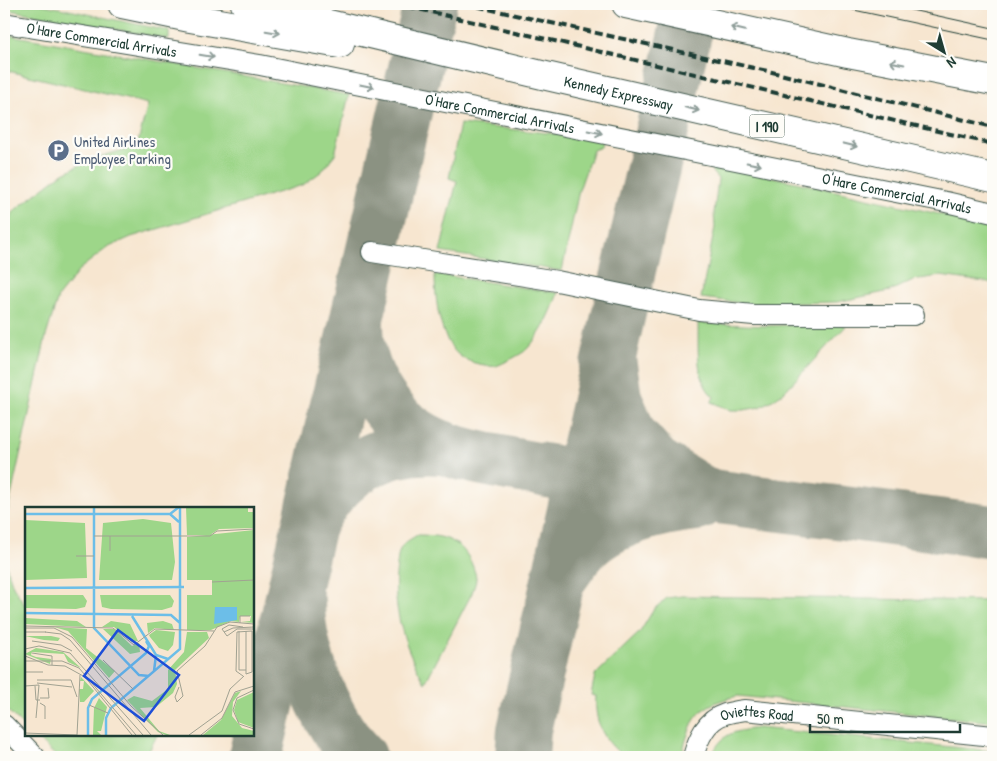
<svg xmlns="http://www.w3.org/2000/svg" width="997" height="761" font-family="'Patrick Hand',sans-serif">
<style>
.green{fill:#9dd689;stroke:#5e8a5e}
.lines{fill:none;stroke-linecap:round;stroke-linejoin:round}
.taxiway{stroke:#8b9282;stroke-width:54}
.minor-casing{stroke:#3f564b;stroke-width:22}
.highway-casing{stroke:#3f564b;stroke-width:30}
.minor{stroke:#fff;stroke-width:20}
.highway{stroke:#fff;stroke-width:28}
.tram{stroke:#1f3d34;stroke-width:1}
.rail{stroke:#1f3d34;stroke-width:4;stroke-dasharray:8 4;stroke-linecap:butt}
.oneway{stroke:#8f9e9a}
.labels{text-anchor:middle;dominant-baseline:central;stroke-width:4.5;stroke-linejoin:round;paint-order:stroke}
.shield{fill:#fdfcf7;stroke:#62766e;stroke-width:1}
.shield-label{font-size:14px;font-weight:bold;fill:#1f3d34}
.street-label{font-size:15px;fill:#1f3d34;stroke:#fdfcf7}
.service-label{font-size:15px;fill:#4e5e75;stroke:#fdfcf7;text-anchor:start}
.inset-river{fill:none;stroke:#6cbee8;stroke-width:2.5}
.inset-road{fill:none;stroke:#a1a292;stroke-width:1}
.view{fill:#1d4ed8;fill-opacity:0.15;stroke:#1d4ed8;stroke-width:2.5}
.inset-edge{fill:none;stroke:#1f3d34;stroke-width:2.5}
</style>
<rect width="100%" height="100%" fill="#fdfcf7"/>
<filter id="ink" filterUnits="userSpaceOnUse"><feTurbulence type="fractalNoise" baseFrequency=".02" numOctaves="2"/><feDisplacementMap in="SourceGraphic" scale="10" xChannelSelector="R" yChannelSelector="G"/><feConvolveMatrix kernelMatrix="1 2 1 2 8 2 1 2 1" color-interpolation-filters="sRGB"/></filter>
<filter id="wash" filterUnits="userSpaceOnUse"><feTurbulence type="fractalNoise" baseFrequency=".0096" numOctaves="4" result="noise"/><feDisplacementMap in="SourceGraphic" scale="20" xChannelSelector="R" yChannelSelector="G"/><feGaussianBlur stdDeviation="1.12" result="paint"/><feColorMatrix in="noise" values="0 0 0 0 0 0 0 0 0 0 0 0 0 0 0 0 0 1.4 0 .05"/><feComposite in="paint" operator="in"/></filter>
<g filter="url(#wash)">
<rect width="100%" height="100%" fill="#f7e6d0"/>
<!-- green -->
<g class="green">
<path d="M4 4H40L169 31V39L4 9Z"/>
<path d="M4 34 349 95 335 154 322 171 303 185 131 237 107 248 81 268 58 297 46 336 4 528V226L15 210 60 175 89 160 137 146 148 104 4 70Z"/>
<path d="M460 124 567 135 602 140 601 147 593 150 579 190 562 271 440 252 457 181 449 178Z"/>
<path d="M714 164 993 226V283L940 276 913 280 890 291 837 302 750 304 701 298 715 227 714 213 718 179 712 172Z"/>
<path d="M435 274 558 293C551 313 542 334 526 350 522 354 502 364 496 366 493 367 488 366 485 365 477 364 470 362 463 358 439 344 435 298 435 274Z"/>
<path d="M698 323 766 326 837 323 846 326 783 393 771 401 760 407 744 410H731L711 402 714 397C694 379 699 347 698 323Z"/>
<path d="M417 535C444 535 463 540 473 567 474 570 476 575 476 578 476 583 473 589 472 593L425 683C404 647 391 607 397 565 398 558 398 549 404 544 408 540 413 538 417 535Z"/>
<path d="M4 546 5 562 13 586 26 607V729L4 707Z"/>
<path d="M682 596 993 601V722L738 696C696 705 692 718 681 757H624C603 740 594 722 596 696L591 695 595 675 640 632 654 609 667 598Z"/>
<path d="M758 728 993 751V757H711C723 732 732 732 758 728Z"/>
<path d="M33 735H157L146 757H57Z"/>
</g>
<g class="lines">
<!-- taxiway -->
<g class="taxiway">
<path d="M357 324C357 371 383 416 424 439 458 458 510 463 548 471 617 484 687 493 757 502 836 512 915 522 993 532"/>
<path d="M610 365 615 398 630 435 656 464 701 492"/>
<path d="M311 521C339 469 385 443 444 448"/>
<path d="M559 579C566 570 573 559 580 551 607 520 658 508 697 504"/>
<path d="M298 602C298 644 316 695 338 730 344 740 353 749 360 757"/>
<path d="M255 757 430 4"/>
<path d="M522 757 524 730 623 295 692 4"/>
</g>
</g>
</g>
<g filter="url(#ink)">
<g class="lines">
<defs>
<g id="minor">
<path id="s1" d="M4 23 260 65 946 202 993 213"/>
<path d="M372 252 557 281 699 310 754 315H914"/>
<path d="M4 725 35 757"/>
<path id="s2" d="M693 757C698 739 706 720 725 714 731 712 738 711 745 710L993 736"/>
</g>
<g id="highway">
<path d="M122 4 190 18 340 44"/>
<path id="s3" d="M245 4 542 75 993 178"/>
<path d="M626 4 848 53 993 81"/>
</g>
</defs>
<!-- minor casing -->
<use href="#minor" class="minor-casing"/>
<!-- highway casing -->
<use href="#highway" class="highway-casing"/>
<!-- minor -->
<use href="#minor" class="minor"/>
<!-- highway -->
<use href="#highway" class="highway"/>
<!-- tram -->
<g class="tram">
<path d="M826 4 993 40"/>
<path d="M884 4 993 28"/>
</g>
<!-- rail -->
<g class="rail">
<path d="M397 4 993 144"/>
<path d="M466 4 772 72 993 127"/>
</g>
</g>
<!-- one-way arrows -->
<defs><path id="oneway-shaft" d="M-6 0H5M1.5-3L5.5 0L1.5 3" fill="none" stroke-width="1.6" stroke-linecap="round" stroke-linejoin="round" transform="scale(1.25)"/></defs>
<g class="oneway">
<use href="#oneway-shaft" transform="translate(738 29) rotate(-167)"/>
<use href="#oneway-shaft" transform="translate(273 32) rotate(10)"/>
<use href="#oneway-shaft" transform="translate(207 56) rotate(9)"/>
<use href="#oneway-shaft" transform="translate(897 63) rotate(-169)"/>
<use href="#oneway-shaft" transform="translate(367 86) rotate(11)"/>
<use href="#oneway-shaft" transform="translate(692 109) rotate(13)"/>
<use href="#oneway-shaft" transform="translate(595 132) rotate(11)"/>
<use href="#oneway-shaft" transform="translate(850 145) rotate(13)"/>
<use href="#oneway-shaft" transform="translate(754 164) rotate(11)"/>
</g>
</g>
<!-- icons -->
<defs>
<symbol id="parking-disc" viewBox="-11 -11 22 22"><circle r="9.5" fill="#5c6f8a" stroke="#fdfcf7"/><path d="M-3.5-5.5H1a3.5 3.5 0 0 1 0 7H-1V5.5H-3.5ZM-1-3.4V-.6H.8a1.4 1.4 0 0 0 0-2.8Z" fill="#fff"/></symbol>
</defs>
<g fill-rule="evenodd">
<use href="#parking-disc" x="46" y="138" width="25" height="25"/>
</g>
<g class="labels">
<!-- shield labels -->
<rect class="shield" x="749.5" y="114.5" width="35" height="23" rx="4"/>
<g class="shield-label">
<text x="767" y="126">I 190</text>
</g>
<!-- street labels -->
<g class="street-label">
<text stroke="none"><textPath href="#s1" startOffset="99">O'Hare Commercial Arrivals</textPath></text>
<text stroke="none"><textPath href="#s3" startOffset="384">Kennedy Expressway</textPath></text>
<text stroke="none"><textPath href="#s1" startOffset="504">O'Hare Commercial Arrivals</textPath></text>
<text stroke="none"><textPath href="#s1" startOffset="909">O'Hare Commercial Arrivals</textPath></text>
<text stroke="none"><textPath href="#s2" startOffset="88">Oviettes Road</textPath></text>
</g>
<!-- service labels -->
<g class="service-label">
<text x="74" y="141">United Airlines<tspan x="74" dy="17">Employee Parking</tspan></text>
</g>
</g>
<!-- overview -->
<g transform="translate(25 507)">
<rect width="229" height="229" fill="#f7e6d0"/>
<path d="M161 0H223V5H229V21L194 22 185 28H162ZM118 12 146 16 150 55 147 73H74L78 16ZM0 13 60 16 62 71 0 73ZM229 23V116L216 115 225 114 226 109H215L214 115 206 114 186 123H162V88H187V73H162V30ZM0 88H58L62 94 60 100 51 102 0 101ZM75 88H145L149 94 147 100 137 103 86 102 77 100ZM0 111 52 114 61 120 0 117ZM86 114 105 117 113 134 107 135 89 120H77ZM138 114 147 117 149 123 130 121 123 126 122 116ZM29 120 62 122 61 141 90 164 84 171 43 124ZM78 122H89L107 139 114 136 115 145 105 147ZM131 123 150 125 148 138 143 144 134 141 125 130 124 128ZM162 125H182L184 131 150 163 152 177 148 186 131 200 115 201 134 224 145 228H141L133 225 129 221 102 193 109 189 127 194 143 182V163L159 145ZM0 129H26L35 131 33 134 19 133ZM11 141 38 145 56 161 43 155 39 147 7 145 6 148 11 150 26 152 25 157 0 147ZM56 170 69 184 59 195H55L54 182H58L59 174H55ZM216 184 208 195 207 209 217 221 229 224V228H178L196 213 210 186ZM229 185V221L213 215 209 203 212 193ZM74 191 82 200 76 224H72L76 228H68L69 201Z" fill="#9dd689"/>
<path d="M190 100H212V113L189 117Z" fill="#6cbee8"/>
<path class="inset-river" d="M69 0V121L114 168 124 169M154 0 145 7 154 15M0 7H145M0 81 159 80M0 106 146 108 155 116M107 109 131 148 143 152M129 164 131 148M63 228V201L67 192 121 146 124 139 121 134M81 228V211L86 201 155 142V0"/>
<path class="inset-road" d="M69 29H185L192 24 229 22M85 44V29M51 49H69M187 75 229 73M215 116V109H225M0 119 88 121 109 138 130 122 189 124M218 120 204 118 197 122 202 129 212 122H229M0 121H29L47 130 106 199 138 228M214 124V163H221M221 124V167L227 165V124M0 125H21M20 125 36 127 45 133 126 228M199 125 208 121 229 120M7 134 36 138 47 144M0 142 14 139 45 146 118 228M7 146 27 149V158M0 149 23 158 40 159 60 170 107 228M78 153 108 182M0 154H37L54 161 111 228M0 165H18M218 169 211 164 212 125 227 124M12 173H46L52 190M12 176 47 180M0 179 14 178 11 211M10 179 11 193H15M154 180 150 190 152 195 158 189 152 164 180 139 192 120 205 115 229 117M229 183 212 191 208 203 214 217 229 222M15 191H24L23 181M15 196 20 199V212M64 198 83 206M0 226 52 228M52 228 55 168M164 228 197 204 205 182 219 169M176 228 197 211 210 185 229 179"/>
<path class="view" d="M93 123 154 168 119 214 59 169Z"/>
<rect width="229" height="229" class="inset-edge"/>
</g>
<!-- margin -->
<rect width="997" height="761" fill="none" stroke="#fdfcf7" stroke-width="20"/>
<!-- north arrow -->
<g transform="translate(944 52) rotate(143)" stroke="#fdfcf7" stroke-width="4" paint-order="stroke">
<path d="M0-4L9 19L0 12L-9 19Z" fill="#1f3d34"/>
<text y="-8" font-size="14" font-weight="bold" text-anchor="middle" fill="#1f3d34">N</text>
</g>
<!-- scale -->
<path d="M810 724v8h150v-8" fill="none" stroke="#1f3d34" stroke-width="2.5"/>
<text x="817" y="724" font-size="15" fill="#1f3d34" stroke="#fdfcf7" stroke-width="4" paint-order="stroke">50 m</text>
</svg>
